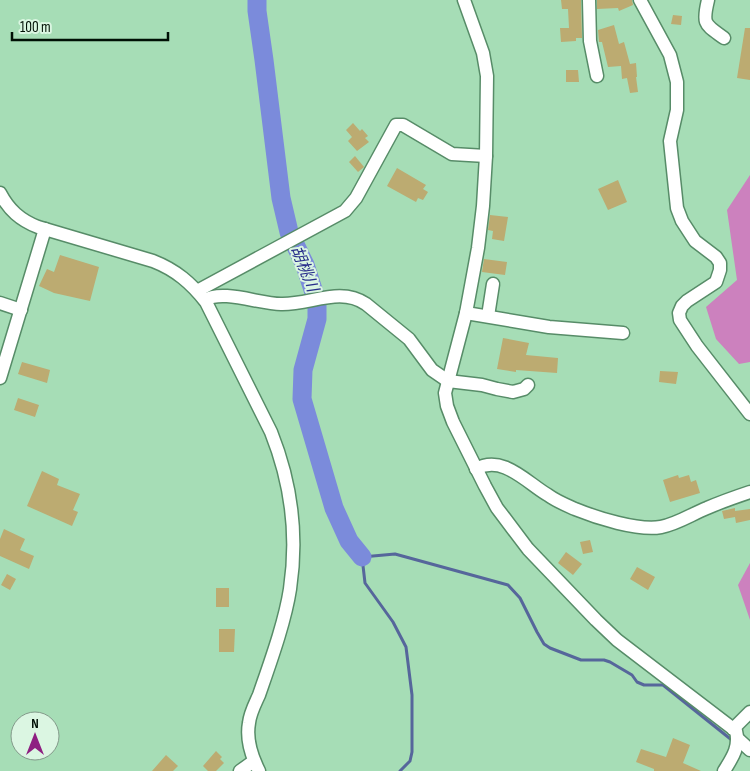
<svg xmlns="http://www.w3.org/2000/svg" width="750" height="771" font-family="'Sofia Sans Condensed','Noto Sans JP',sans-serif">
<style>
.forest{fill:#cc81be}
.lines{fill:none;stroke-linecap:round;stroke-linejoin:round}
.stream{stroke:#56669b;stroke-width:3}
.river{stroke:#7b8bdb;stroke-width:19}
.building{fill:#bcab71}
.minor-casing{stroke:#578c68;stroke-width:15}
.minor{stroke:#fff;stroke-width:12}
.labels{text-anchor:middle;dominant-baseline:central;stroke-width:4;stroke-linejoin:round;paint-order:stroke}
.water-label{font-size:16px;font-style:italic;fill:#292e8b;stroke:#dbf6e2}
</style>
<rect width="100%" height="100%" fill="#a6ddb6"/>
<!-- forest -->
<g class="forest">
<path d="M750 175V362L739 364 716 339 706 307 737 280 727 210Z"/>
<path d="M750 563V620L738 585Z"/>
</g>
<g class="lines">
<!-- stream -->
<path class="stream" d="M400 771 410 761 412 752V695L406 647 393 622 365 583 362 557 395 554 508 585 520 598 537 632 544 644 550 648 581 660H604L610 662 632 675 637 682 644 685H663L733 741"/>
<!-- river -->
<path class="river" d="M257 0V11L264 60 281 198 289 232 305 265 317 302V319L303 370 302 399 334 508 349 541 362 557"/>
</g>
<!-- building -->
<g class="building">
<path d="M561 0H581L582 38H576V41L561 42 560 28H569L568 9H562Z"/>
<path d="M597 0H632L633 5 619 11 618 8 597 9Z"/>
<path d="M673 15 682 16 681 25 671 24Z"/>
<path d="M614 25 619 44 624 42 630 64 636 63 637 77H636L638 92 630 93 627 78 622 79 621 66 608 67 602 42H599L598 30Z"/>
<path d="M745 28H750V80L737 78Z"/>
<path d="M566 70H578L579 82H566Z"/>
<path d="M353 123 360 131 362 129 368 136 365 138 369 142 357 151 348 141 352 137 346 130Z"/>
<path d="M355 156 364 167 358 172 349 162Z"/>
<path d="M397 168 426 185 423 189 428 192 423 200 418 198 416 202 387 186Z"/>
<path d="M618 180 627 202 608 210 598 189Z"/>
<path d="M490 215 508 217 504 241 492 239 493 231 488 230Z"/>
<path d="M60 255 99 267 90 301 54 293 39 286 47 269 54 272Z"/>
<path d="M484 259 507 262 505 275 482 272Z"/>
<path d="M503 338 529 343 526 355 558 358 557 373 516 370V372L497 369Z"/>
<path d="M22 362 50 370 47 383 18 374Z"/>
<path d="M660 371 678 372 676 384 659 382Z"/>
<path d="M18 398 39 405 35 417 14 410Z"/>
<path d="M42 471 59 479 57 485 80 494 73 510 78 512 72 526 27 506Z"/>
<path d="M678 475 679 478 689 475 691 482 696 480 700 493 670 502 663 480Z"/>
<path d="M735 508V511L750 509V520L736 523 735 517 724 519 722 511Z"/>
<path d="M4 529 25 539 20 550 34 556 29 569 0 556V539Z"/>
<path d="M590 540 593 552 583 554 580 542Z"/>
<path d="M566 552 582 564 573 575 558 563Z"/>
<path d="M637 567 655 577 648 590 630 579Z"/>
<path d="M7 574 16 579 10 590 1 585Z"/>
<rect x="216" y="588" width="13" height="19"/>
<path d="M219 629H235L234 652H219Z"/>
<path d="M673 738 690 745 683 763 701 771H654V769L636 762 641 749 666 757Z"/>
<path d="M216 751 222 757 220 759 224 763 216 771H208L203 766Z"/>
<path d="M166 755 178 766 173 771H152Z"/>
</g>
<g class="lines">
<defs>
<g id="minor">
<path d="M464 0 483 53 487 76 486 156 483 206 478 248 466 313 445 393 447 406 453 422 485 486 497 508 528 549 596 620 617 640 736 731C740 747 732 758 724 771"/>
<path d="M589 0 590 41 597 76"/>
<path d="M640 0 670 55 677 82V110L670 141 677 208 682 221 695 241 716 257 720 263V270L716 282 687 301 682 306 679 313 680 320 697 346 750 414"/>
<path d="M708 0C702 25 705 24 724 38"/>
<path d="M0 193C9 210 20 220 38 227L153 261C176 270 191 283 206 302L271 432C291 482 298 536 290 589 285 622 270 663 259 695 255 704 250 713 249 723 246 739 252 757 259 771"/>
<path d="M197 291 345 211 356 198 396 125H403L452 154 486 156"/>
<path d="M205 300C222 289 260 304 281 304 310 305 340 286 366 304L409 339 432 370 448 381 482 385 497 389 513 392 524 389 528 385"/>
<path d="M0 303 21 310"/>
<path d="M466 313 549 327 623 333"/>
<path d="M488 316 493 284"/>
<path d="M0 378 45 229"/>
<path d="M476 469C503 454 527 483 548 495 556 501 566 505 575 509 597 518 638 531 661 527 677 524 692 514 707 508 721 502 735 497 750 492"/>
<path d="M733 729 750 712"/>
<path d="M737 738 750 750"/>
<path d="M240 771 254 761"/>
</g>
</defs>
<!-- minor casing -->
<use href="#minor" class="minor-casing"/>
<!-- minor -->
<use href="#minor" class="minor"/>
</g>
<g class="labels">
<!-- water labels -->
<g class="water-label">
<text transform="translate(304 269) rotate(68)">胡桃川</text>
</g>
</g>
<!-- north arrow -->
<g transform="translate(35 736)"><circle r="24" fill="#dbf6e2" stroke="#839a8a"/>
<path d="M0-4L9 19L0 12L-9 19Z" fill="#8e1f81"/>
<text y="-8" font-size="14" font-weight="bold" text-anchor="middle" fill="#001005">N</text>
</g>
<!-- scale -->
<path d="M12 32v8h156v-8" fill="none" stroke="#001005" stroke-width="2.5"/>
<text x="20" y="32" font-size="15" fill="#001005" stroke="#dbf6e2" stroke-width="4" paint-order="stroke">100 m</text>
</svg>
